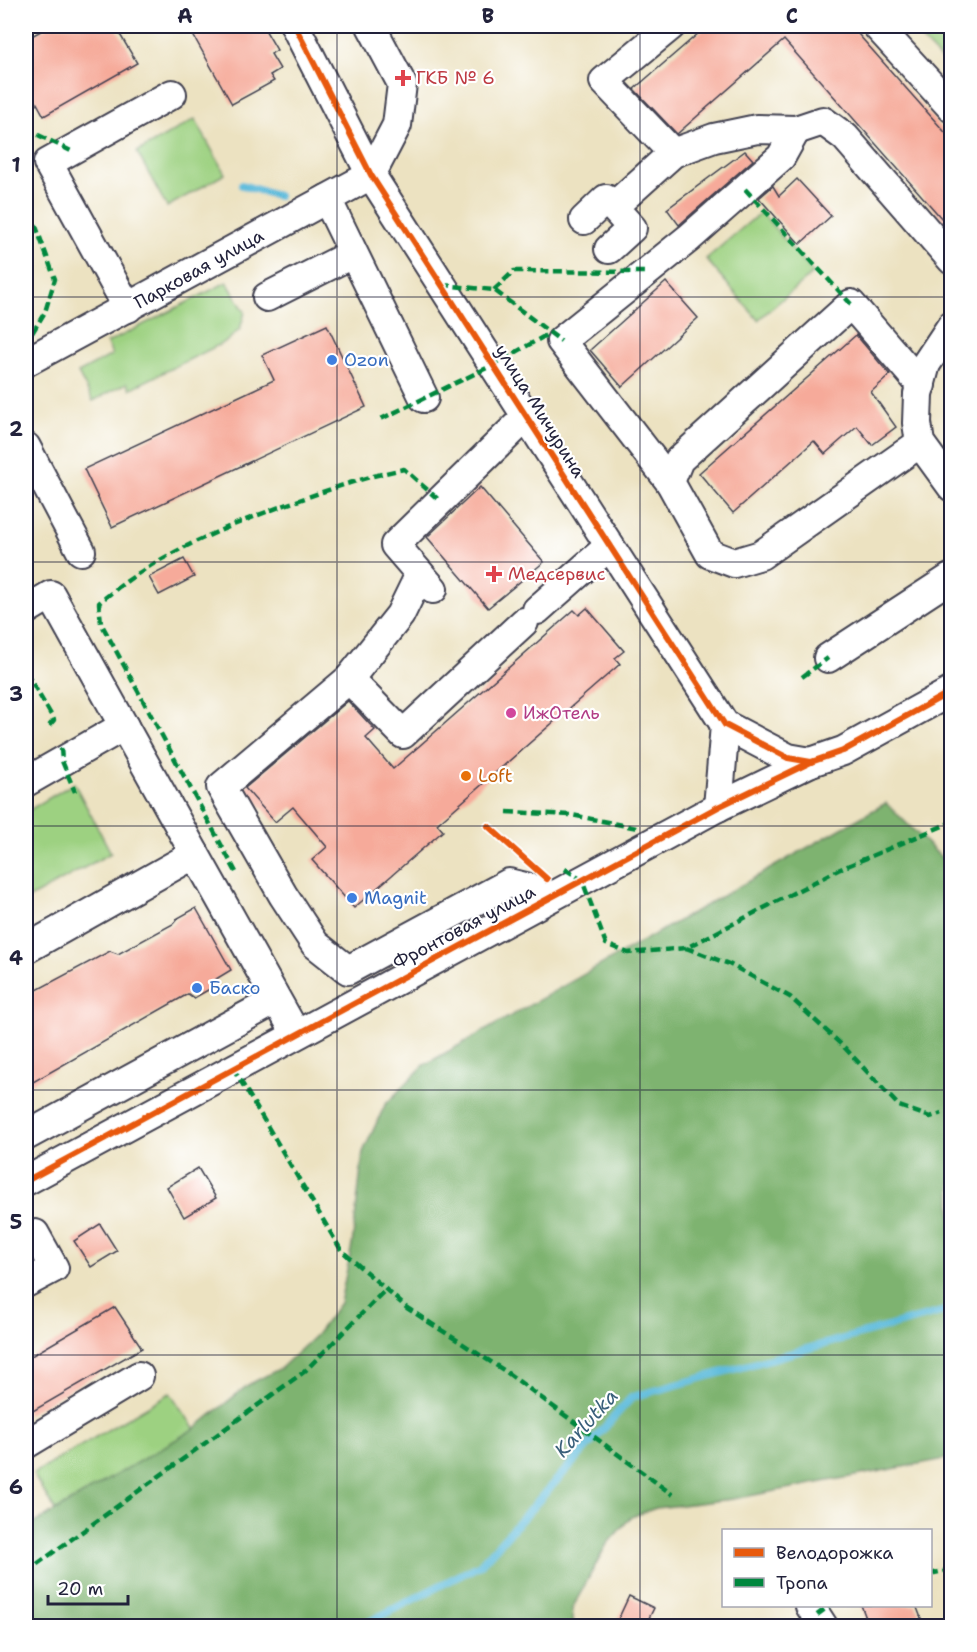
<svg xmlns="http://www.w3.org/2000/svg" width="977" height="1652" font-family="'Shantell Sans',sans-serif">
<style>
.green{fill:#9dd181;stroke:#607a5e;stroke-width:1.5}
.forest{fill:#7eb36f;stroke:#506a55;stroke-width:1.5}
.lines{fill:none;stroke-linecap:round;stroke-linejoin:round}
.stream{stroke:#5ebcdc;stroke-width:8}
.building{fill:#f6aa9a}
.minor-casing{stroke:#403f4f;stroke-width:32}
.minor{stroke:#fff;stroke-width:28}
.quiet{stroke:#00873e;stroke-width:4.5;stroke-dasharray:9 4.5;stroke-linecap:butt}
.cycleway-casing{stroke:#fff;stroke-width:10}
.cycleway{stroke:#e8590c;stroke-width:6}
.grid{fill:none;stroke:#22223b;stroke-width:1.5;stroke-opacity:0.55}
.health-dot{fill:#e0444e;stroke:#fff;stroke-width:2}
.shop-dot{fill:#3f7fe0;stroke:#fff;stroke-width:2}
.hotel-dot{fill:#d1479c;stroke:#fff;stroke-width:2}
.food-dot{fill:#e8710a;stroke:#fff;stroke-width:2}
.labels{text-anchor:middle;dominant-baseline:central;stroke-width:4.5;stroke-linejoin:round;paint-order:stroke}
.health-label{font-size:18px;fill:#be3a42;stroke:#fff;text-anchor:start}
.street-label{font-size:18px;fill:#22223b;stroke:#fff}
.shop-label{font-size:18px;fill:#366cbe;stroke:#fff;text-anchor:start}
.hotel-label{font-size:18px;fill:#b23c85;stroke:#fff;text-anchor:start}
.food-label{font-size:18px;fill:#c56008;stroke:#fff;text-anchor:start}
.water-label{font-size:20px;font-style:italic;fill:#3a607b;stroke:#fff}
.neatline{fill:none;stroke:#22223b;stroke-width:2}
.grid-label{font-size:20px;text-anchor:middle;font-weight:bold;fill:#22223b}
</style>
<rect width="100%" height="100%" fill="#fff"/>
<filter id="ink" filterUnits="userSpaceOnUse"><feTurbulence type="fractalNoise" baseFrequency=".0167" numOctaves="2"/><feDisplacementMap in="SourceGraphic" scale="12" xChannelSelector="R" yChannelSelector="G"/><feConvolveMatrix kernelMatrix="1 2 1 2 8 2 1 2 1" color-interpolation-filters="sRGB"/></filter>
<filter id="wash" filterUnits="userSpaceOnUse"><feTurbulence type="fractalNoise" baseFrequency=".008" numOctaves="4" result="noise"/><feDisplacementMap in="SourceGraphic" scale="24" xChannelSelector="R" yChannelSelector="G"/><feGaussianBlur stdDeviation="1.35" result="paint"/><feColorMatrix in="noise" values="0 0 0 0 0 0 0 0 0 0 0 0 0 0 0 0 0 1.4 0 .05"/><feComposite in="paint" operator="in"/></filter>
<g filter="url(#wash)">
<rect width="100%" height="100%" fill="#ece2c1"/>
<!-- green -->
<g class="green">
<path d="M909 26H951V60L946 65Z"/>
<path d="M195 119 225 174 167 207 137 152Z"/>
<path d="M761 212 813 273 758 320 706 259Z"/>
<path d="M227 282 245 312 240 329 227 341 130 389 127 383 93 401 78 373 112 355 107 343Z"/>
<path d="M74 783 111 853 26 900V812Z"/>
<path d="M170 1393 195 1429 56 1512 33 1474Z"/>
</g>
<!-- forest -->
<path class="forest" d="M886 803 946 862 951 858V1458L733 1499 656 1508 631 1517 607 1544 572 1609 574 1626H26V1528L194 1429 248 1385 281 1368 316 1335 340 1303 352 1245 363 1152 385 1105 424 1065Z"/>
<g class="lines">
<!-- stream -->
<g class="stream">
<path d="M242 185 278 196"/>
<path d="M361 1626 480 1565 632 1397 952 1309"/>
</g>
</g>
<g id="blocks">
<!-- building -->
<g class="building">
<path d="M50 26H115L137 63 44 116 26 83V39Z"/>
<path d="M188 26H263L277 50 271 54 280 69 270 75 274 81 232 104Z"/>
<path d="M707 26H851L951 139V229L784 40 677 134 634 89Z"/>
<path d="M745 151 753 160 679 225 667 209Z"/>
<path d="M797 179 831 216 800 244 759 198 773 186 779 196Z"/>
<path d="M666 282 698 318 622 387 590 350Z"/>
<path d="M327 325 366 407 112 527 84 469 274 380 262 355Z"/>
<path d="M856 335 890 375 871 392 896 427 872 445 857 426 825 454 814 441 733 513 699 473Z"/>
<path d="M480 487 544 562 488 608 427 537Z"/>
<path d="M184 559 194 577 159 595 149 577Z"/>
<path d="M587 608 624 651 615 658 620 664 437 824 443 831 354 908 312 860 327 847 293 807 275 822 245 788 348 701 375 730 366 738 393 769 574 610 579 615Z"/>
<path d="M196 908 231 970 216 979 215 986 194 998 188 994 26 1086V1002L33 992 110 951 118 954 173 924 178 918Z"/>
<path d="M198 1168 216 1198 184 1217 167 1187Z"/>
<path d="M100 1224 117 1251 91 1267 74 1241Z"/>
<path d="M115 1307 142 1348 26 1415V1359Z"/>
<path d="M629 1596 654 1608 645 1626H615Z"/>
<path d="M861 1605H916L924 1626H869Z"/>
</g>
</g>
</g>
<g filter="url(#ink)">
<use href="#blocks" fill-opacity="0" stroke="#403f4f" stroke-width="1.5"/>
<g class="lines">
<defs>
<g id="minor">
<path d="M295 26 371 175 725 725 788 758 811 762"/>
<path d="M371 26 402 84 397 125 371 175"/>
<path d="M671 26 604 81 673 153"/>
<path d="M877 26 952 108"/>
<path d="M327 199 424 398"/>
<path d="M584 220 606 199 613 207"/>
<path d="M609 249 632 228 613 207 673 153 714 138 757 129 796 130 823 121 845 137 952 260"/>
<path d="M267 297 352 254"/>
<path d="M128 308 48 163 172 94"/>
<path d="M952 325 926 364 918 394 917 423 920 443 952 487"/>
<path d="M26 362 371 175"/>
<path d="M920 443 761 555 734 563 710 554 670 482 679 460 851 304 921 385"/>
<path d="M26 447 81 551"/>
<path d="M670 482 561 341 689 238 781 157 796 130"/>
<path d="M433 589 395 545 527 416"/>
<path d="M26 610 51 595 195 854"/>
<path d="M537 610 608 547"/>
<path d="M524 622 403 734 349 679 221 787 283 895 315 944 348 970 509 883 530 888 543 901"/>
<path d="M828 658 952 577"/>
<path d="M349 679 400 615 420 574"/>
<path d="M26 782 124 726"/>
<path d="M718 807 725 725"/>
<path d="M26 949 195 854 296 1034"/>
<path d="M26 1136 276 1000"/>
<path d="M26 1181 718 807 811 762 843 751 952 691"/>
<path d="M26 1240 35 1234 54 1268 26 1283"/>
<path d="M26 1444 139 1376"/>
<path d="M810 1606 823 1626"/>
</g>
</defs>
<!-- minor casing -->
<use href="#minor" class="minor-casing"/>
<!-- minor -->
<use href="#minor" class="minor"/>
<!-- quiet -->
<g class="quiet">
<path d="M26 129 71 151"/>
<path d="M745 189 851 304"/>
<path d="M26 199 55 279 45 312 26 343"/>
<path d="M442 285 494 290 561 341"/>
<path d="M494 290 514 271 646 272"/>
<path d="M381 419 493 365 550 333"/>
<path d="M26 672 54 720 48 727"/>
<path d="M802 677 828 658"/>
<path d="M61 748 62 761 75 792"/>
<path d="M507 812 572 815 637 828"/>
<path d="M565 869 582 880 606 944 628 953 686 948 838 870 952 822"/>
<path d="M236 872 101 623 99 603C153 556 218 530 285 505 325 491 363 477 404 469L440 501"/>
<path d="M686 948 729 964 790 997 845 1048 899 1106 930 1117 942 1113"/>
<path d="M233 1068 341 1250 407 1308 505 1371 673 1495"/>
<path d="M26 1572 304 1372 386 1289"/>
<path d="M930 1574 952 1569"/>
<path d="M817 1615 829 1606"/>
</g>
<defs>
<g id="cycleway">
<path d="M295 26 371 175 725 725 788 758 811 762"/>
<path d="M488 826 547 879"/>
<path d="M26 1181 718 807 811 762 843 751 952 691"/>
</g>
</defs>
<!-- cycleway casing -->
<use href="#cycleway" class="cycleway-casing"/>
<!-- cycleway -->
<use href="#cycleway" class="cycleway"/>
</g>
</g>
<!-- grid -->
<path class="grid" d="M337 26V1626M640 26V1626M26 297H952M26 562H952M26 826H952M26 1090H952M26 1355H952"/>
<!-- markers -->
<g class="health-dot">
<path d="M400 69h6v6h6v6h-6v6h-6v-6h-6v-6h6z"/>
<path d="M491 565h6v6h6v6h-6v6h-6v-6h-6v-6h6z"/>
</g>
<g class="shop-dot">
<circle cx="332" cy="360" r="6"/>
<circle cx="352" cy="898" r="6"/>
<circle cx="197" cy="988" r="6"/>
</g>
<circle class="hotel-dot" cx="511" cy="713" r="6"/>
<circle class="food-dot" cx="466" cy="776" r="6"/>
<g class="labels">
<!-- health labels -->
<g class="health-label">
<text x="416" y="78">ГКБ № 6</text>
<text x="508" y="574">Медсервис</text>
</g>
<!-- street labels -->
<g class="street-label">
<text transform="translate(199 269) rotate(-29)">Парковая улица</text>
<text transform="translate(540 411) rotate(58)">улица Мичурина</text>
<text transform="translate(464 927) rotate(-28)">Фронтовая улица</text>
</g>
<!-- shop labels -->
<g class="shop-label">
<text x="344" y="360">Ozon</text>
<text x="364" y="898">Magnit</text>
<text x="209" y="988">Баско</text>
</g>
<!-- hotel labels -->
<g class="hotel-label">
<text x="523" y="713">ИжОтель</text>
</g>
<!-- food labels -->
<g class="food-label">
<text x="478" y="776">Loft</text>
</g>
<!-- water labels -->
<g class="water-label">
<text transform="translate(586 1423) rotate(-48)">Karlutka</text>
</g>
</g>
<!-- margin -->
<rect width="977" height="1652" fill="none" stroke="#fff" stroke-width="66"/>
<!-- legend -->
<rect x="722" y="1529" width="210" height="78" fill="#ffffff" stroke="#a7a7b1" stroke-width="1.5"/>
<rect x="734" y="1548" width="30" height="9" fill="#e8590c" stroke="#a7a7b1" stroke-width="1.5"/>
<text x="776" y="1559" font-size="18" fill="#22223b">Велодорожка</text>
<rect x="734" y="1578" width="30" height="9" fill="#00873e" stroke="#a7a7b1" stroke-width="1.5"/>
<text x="776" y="1589" font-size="18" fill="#22223b">Тропа</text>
<!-- scale -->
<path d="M48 1595v9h80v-9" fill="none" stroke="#22223b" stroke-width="3"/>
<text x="57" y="1595" font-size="18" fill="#22223b" stroke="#ffffff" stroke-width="4.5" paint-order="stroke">20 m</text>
<rect x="33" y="33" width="911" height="1586" class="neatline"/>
<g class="grid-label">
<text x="185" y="23">A</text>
<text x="488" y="23">B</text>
<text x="792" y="23">C</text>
<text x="16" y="172">1</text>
<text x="16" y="436">2</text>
<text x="16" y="701">3</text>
<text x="16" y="965">4</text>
<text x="16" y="1229">5</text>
<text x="16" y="1494">6</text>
</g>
</svg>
